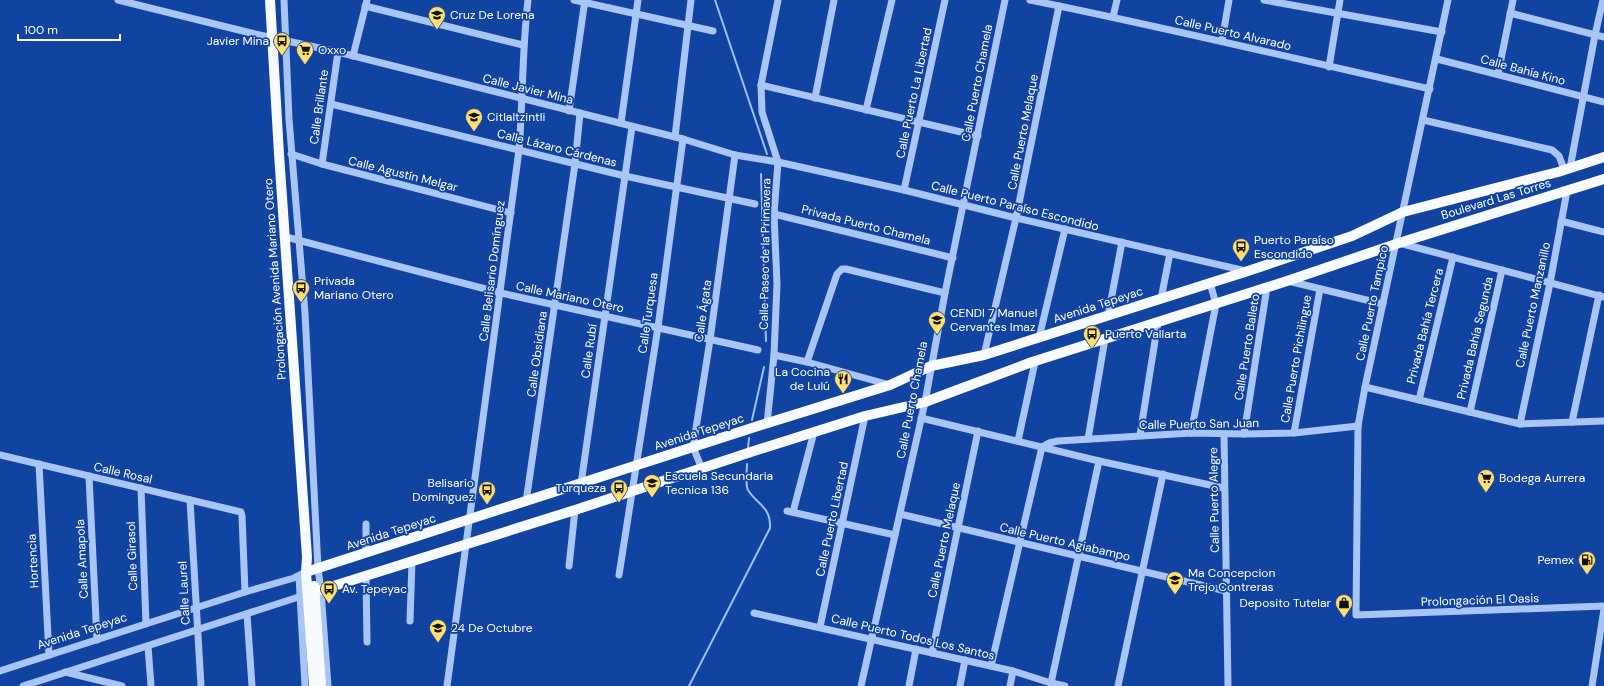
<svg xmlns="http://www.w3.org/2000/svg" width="1604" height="686" font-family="'DM Sans',sans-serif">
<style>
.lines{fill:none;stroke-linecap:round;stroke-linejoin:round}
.stream{stroke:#9bbff8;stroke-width:2}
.minor{stroke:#a9c5f5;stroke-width:7}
.major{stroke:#f7faff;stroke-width:10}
.labels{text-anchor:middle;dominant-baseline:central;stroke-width:3.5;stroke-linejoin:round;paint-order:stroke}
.poi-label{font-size:12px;fill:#fff;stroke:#1144a0;text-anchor:start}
.street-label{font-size:12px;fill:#fff;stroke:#1144a0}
</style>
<rect width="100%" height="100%" fill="#1144a0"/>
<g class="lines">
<!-- stream -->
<g class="stream">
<path d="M715 0 767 154"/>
<path d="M761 174 766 341"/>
<path d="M752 420 764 367"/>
<path d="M748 448 749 438"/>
<path d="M689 686 770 528C771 506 757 505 748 490 745 484 747 471 747 464"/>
</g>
<!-- minor -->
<g class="minor">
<path d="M118 0 255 34 338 52 683 139 735 155 778 162 904 190 1016 218 1246 271"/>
<path d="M284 0 289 119 305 313 318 568 321 591 328 686"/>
<path d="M574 0 713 31"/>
<path d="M1030 0C1164 27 1296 59 1430 89"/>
<path d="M1264 0 1442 32"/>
<path d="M1448 0 1365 387 1358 426 1356 615 1604 606"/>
<path d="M365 6 523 45"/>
<path d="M1510 13 1604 37"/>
<path d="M1113 17 1117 0"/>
<path d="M1222 41 1229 0"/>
<path d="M353 56 367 0"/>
<path d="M1437 59 1604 102"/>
<path d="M1329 67 1340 0"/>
<path d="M1498 74 1513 0"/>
<path d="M761 85 978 136"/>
<path d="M815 98 834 0"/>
<path d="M331 104 625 176 755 204"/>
<path d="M866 110 892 0"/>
<path d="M569 111 585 0"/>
<path d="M1423 120 1552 150 1559 156 1564 169"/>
<path d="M621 123 638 0"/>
<path d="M675 137 691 0"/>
<path d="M291 154 322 164 511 213"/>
<path d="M322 164 338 52"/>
<path d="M1570 168 1595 35 1603 0"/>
<path d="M904 190 945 0"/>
<path d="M774 214 953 258"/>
<path d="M1561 221 1604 232"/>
<path d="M286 237 501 293 758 350"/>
<path d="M1399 243 1604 297"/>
<path d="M1288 281 1383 304"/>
<path d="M1161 299 1170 253"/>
<path d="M1108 316 1122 242"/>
<path d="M1039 338 1065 229"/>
<path d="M774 355 807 362 890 385"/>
<path d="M984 355 1016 218 1059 6"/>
<path d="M807 362 837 274 842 269H846L945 293"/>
<path d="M1365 387 1520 424 1604 421"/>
<path d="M1419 400 1453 257"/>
<path d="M1470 412 1502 270"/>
<path d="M921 418 1099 461 1224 488"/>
<path d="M1572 422 1599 295"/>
<path d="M767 424 774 355 777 284 774 214 778 162 762 112 761 85 778 0"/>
<path d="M1520 424 1550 283 1567 191"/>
<path d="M1191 433 1216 304 1210 283"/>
<path d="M1294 433 1320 289"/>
<path d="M1224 434 1228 686"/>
<path d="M1244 434 1267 287"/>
<path d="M1140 435 1158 322"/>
<path d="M1088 439 1105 339"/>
<path d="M1018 441 1035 362"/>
<path d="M0 455 241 512 242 516 245 592"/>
<path d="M39 464 49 655"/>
<path d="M702 469 693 447 710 340 735 155"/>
<path d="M89 476 97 640"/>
<path d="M581 484 632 127"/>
<path d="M141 488 146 624"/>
<path d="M190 500 201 686"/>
<path d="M526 502 575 164 580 113"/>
<path d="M787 511 895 535"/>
<path d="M793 512 814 432"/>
<path d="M900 514 1226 591"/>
<path d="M366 524V553"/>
<path d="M569 566 575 510"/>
<path d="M619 575 658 327 683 139"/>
<path d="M299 576 305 686"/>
<path d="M366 576 367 642"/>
<path d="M754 613 1013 671 1051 683 1065 686"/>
<path d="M247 614 252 686"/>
<path d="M410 621 412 561"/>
<path d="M820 627 865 416"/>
<path d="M148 646 151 686"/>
<path d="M932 653 978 431"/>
<path d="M991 666 1042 447 1049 443 1058 441 1191 433 1244 434 1294 433 1358 426"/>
<path d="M0 671 245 592 294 578 306 572"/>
<path d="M65 672 122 686"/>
<path d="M1051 683 1099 461"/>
<path d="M23 686 308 594"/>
<path d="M447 686 519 150C523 100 522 50 528 0"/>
<path d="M861 686 925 402 945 293 1005 0"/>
<path d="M909 686 916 649"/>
<path d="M960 686 965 660"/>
<path d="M1010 686 1013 671"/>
<path d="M1118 686 1163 474"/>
<path d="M1592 686 1604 609"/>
</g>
<!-- major -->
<g class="major">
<path d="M270 0 279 154 307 557 306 572 314 686"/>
<path d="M306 572 758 426 890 385 931 366 984 355 1248 271 1352 236 1403 212 1558 172 1604 157"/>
<path d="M314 586 321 686"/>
<path d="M308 594 575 510 754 451 865 416 925 402 1032 362 1287 281 1399 243 1604 179"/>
</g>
</g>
<!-- icons -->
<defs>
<symbol id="school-pin" viewBox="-11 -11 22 30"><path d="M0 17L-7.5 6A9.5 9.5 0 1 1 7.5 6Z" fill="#ffe06d" stroke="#1144a0"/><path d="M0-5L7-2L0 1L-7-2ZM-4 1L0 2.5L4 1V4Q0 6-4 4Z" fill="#111"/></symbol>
<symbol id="bus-pin" viewBox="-11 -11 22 30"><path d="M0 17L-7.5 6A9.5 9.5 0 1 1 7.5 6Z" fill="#ffe06d" stroke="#1144a0"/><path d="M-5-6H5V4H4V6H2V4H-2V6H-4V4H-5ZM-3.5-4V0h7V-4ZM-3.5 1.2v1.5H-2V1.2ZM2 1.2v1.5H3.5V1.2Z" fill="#111"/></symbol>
<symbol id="supermarket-pin" viewBox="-11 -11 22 30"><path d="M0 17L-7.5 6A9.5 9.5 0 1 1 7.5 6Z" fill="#ffe06d" stroke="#1144a0"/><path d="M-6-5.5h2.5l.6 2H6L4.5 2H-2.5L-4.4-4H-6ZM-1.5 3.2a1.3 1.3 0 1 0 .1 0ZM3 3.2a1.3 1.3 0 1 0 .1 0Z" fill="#111"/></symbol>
<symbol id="restaurant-pin" viewBox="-11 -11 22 30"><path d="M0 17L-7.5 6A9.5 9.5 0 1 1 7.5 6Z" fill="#ffe06d" stroke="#1144a0"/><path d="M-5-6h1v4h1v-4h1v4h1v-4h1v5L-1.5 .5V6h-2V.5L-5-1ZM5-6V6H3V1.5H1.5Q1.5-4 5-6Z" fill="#111"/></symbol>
<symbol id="fuel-pin" viewBox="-11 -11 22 30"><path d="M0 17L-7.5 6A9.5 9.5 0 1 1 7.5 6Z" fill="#ffe06d" stroke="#1144a0"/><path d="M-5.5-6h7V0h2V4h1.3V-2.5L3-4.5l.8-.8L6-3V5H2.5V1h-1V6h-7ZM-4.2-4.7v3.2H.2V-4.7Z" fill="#111"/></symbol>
<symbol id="shop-pin" viewBox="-11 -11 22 30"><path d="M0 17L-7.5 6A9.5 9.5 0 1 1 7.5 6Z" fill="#ffe06d" stroke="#1144a0"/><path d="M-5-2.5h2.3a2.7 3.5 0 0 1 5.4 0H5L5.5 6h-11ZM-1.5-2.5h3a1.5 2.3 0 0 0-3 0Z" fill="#111"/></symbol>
</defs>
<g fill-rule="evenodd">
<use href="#school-pin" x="427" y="5" width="20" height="27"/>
<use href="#bus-pin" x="272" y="31" width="20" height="27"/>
<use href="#supermarket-pin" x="295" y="40" width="20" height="27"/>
<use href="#school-pin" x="464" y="107" width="20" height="27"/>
<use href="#bus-pin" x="1231" y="237" width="20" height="27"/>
<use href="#bus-pin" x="291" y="278" width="20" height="27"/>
<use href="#school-pin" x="927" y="310" width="20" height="27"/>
<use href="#bus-pin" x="1082" y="324" width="20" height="27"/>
<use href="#restaurant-pin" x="833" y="369" width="20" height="27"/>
<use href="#supermarket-pin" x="1476" y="468" width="20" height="27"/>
<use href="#school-pin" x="642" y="473" width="20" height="27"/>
<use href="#bus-pin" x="609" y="478" width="20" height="27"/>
<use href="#bus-pin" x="477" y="480" width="20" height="27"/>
<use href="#fuel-pin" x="1577" y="550" width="20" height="27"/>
<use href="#school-pin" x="1165" y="570" width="20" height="27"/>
<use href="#bus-pin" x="319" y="579" width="20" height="27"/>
<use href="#shop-pin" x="1334" y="593" width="20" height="27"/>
<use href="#school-pin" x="428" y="618" width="20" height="27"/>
</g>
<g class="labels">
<!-- poi labels -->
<g class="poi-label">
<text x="450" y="15">Cruz De Lorena</text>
<text x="269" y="41" text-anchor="end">Javier Mina</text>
<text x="318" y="50">Oxxo</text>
<text x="487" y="117">Citlaltzintli</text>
<text x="1254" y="240">Puerto Paraíso<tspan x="1254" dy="14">Escondido</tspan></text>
<text x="314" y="281">Privada<tspan x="314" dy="14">Mariano Otero</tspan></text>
<text x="950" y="313">CENDI 7 Manuel<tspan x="950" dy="14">Cervantes Imaz</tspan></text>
<text x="1105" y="334">Puerto Vallarta</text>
<text x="830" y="372" text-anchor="end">La Cocina<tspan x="830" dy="14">de Lulú</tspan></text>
<text x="665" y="476">Escuela Secundaria<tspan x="665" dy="14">Tecnica 136</tspan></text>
<text x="1499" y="478">Bodega Aurrera</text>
<text x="474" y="483" text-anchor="end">Belisario<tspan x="474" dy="14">Dominguez</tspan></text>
<text x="606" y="488" text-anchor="end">Turqueza</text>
<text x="1574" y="560" text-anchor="end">Pemex</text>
<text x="1188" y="573">Ma Concepcion<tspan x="1188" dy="14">Trejo Contreras</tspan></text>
<text x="342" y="589">Av. Tepeyac</text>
<text x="1331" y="603" text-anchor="end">Deposito Tutelar</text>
<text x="451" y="628">24 De Octubre</text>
</g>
<!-- street labels -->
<g class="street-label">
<text transform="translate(1233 33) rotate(13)">Calle Puerto Alvarado</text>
<text transform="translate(1523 70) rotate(15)">Calle Bahía Kino</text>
<text transform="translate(977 83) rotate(-79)">Calle Puerto Chamela</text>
<text transform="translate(528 89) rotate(14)">Calle Javier Mina</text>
<text transform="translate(914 93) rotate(-78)">Calle Puerto La Libertad</text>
<text transform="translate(319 107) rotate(-82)">Calle Brillante</text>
<text transform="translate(1023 132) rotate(-79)">Calle Puerto Melaque</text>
<text transform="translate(557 148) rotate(14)">Calle Lázaro Cárdenas</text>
<text transform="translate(403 174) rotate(14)">Calle Agustín Melgar</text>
<text transform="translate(1496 199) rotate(-17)">Boulevard Las Torres</text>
<text transform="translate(1015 206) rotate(14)">Calle Puerto Paraíso Escondido</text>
<text transform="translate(866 225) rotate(14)">Privada Puerto Chamela</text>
<text transform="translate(765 254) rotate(-89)">Calle Paseo de la Primavera</text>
<text transform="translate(492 271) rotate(-83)">Calle Belisario Domínguez</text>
<text transform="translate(275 279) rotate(-94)">Prolongación Avenida Mariano Otero</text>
<text transform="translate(570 297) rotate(12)">Calle Mariano Otero</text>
<text transform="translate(1372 303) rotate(-78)">Calle Puerto Tampico</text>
<text transform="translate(1098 305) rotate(-18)">Avenida Tepeyac</text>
<text transform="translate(1533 305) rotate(-78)">Calle Puerto Manzanillo</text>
<text transform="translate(703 311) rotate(-82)">Calle Ágata</text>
<text transform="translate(648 313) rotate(-82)">Calle Turquesa</text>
<text transform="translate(1425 326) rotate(-76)">Privada Bahía Tercera</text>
<text transform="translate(1475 338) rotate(-77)">Privada Bahía Segunda</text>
<text transform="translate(1247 347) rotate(-81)">Calle Puerto Balleto</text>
<text transform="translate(589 351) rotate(-82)">Calle Rubí</text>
<text transform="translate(537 354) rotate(-82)">Calle Obsidiana</text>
<text transform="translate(1296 359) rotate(-80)">Calle Puerto Pichilingue</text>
<text transform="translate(912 400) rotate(-79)">Calle Puerto Chamela</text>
<text transform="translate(1199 424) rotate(-1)">Calle Puerto San Juan</text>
<text transform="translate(699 432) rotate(-18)">Avenida Tepeyac</text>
<text transform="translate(123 473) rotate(13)">Calle Rosal</text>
<text transform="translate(1214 500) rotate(-91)">Calle Puerto Alegre</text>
<text transform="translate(832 519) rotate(-78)">Calle Puerto Libertad</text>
<text transform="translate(391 532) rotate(-18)">Avenida Tepeyac</text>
<text transform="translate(944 540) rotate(-78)">Calle Puerto Melaque</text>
<text transform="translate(1065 542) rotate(13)">Calle Puerto Agiabampo</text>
<text transform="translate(132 556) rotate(-92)">Calle Girasol</text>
<text transform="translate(82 559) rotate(-93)">Calle Amapola</text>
<text transform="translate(33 561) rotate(-93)">Hortencia</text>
<text transform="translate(184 593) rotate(-93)">Calle Laurel</text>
<text transform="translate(1480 600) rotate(-2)">Prolongación El Oasis</text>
<text transform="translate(82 631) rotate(-18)">Avenida Tepeyac</text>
<text transform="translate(913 637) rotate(13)">Calle Puerto Todos Los Santos</text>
</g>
</g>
<!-- scale -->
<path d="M18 34v6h102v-6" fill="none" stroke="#ffffff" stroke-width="2"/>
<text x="24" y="34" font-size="12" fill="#ffffff" stroke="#1144a0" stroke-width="3" paint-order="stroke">100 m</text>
</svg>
